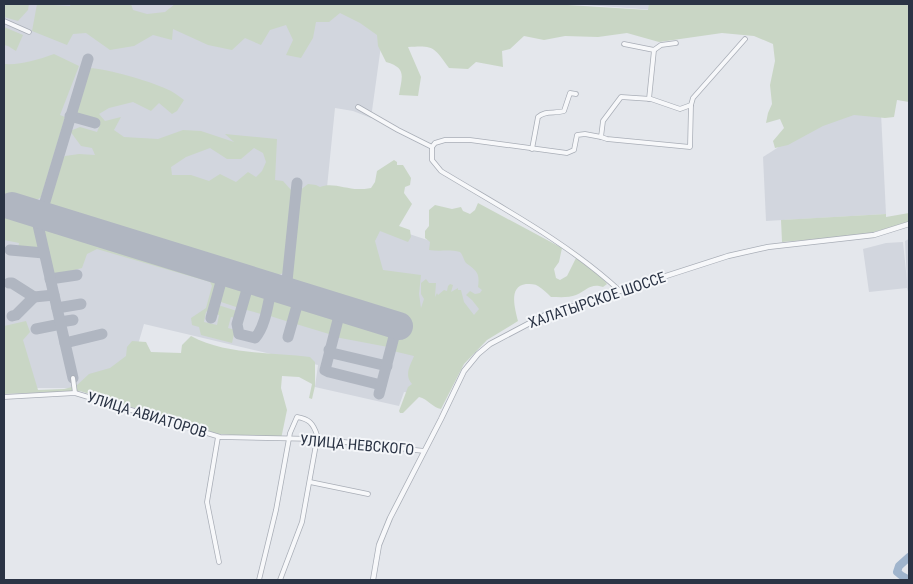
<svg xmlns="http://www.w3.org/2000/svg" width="913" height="584" font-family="'Roboto Condensed',sans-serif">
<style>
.built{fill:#d2d6de}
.green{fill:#c9d6c5;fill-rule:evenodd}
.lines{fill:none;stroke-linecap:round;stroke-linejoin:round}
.river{stroke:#9fb4cc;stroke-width:8}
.taxiway{stroke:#b0b6c1;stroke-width:11}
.runway{stroke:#b0b6c1;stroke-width:28}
.minor-casing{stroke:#a9aeb7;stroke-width:5.5}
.tertiary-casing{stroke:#a9aeb7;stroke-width:6}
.minor{stroke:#f7f8fa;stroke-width:4}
.tertiary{stroke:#f7f8fa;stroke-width:4.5}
.labels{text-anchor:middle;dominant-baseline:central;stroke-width:4;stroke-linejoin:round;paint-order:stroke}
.street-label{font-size:15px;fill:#2b3445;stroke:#f4f6f9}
</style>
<rect width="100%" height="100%" fill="#e4e7ec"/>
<!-- built -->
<g class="built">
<path d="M4 4H246L385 17 371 118 353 111 335 108 324 217 370 221 503 265 466 356 417 394 404 392 399 406 315 387 318 365 144 324 122 399 83 388H27L4 349Z"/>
<path d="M574 4H654V10Z"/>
<path d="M881 113 886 214 766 221 763 157 829 115Z"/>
<path d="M909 239V295L907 288 869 292 863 249 886 243 903 242 907 281 905 241Z"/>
</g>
<!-- green -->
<g class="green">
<path d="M4 4H29L28 10 18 21 4 17Z"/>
<path d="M37 4 70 6 71 4H131L133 10 147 14 165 12 175 4H552L648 10 649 4H909V102L897 100 894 117 885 118 854 115 823 126 788 145 775 148 773 141 784 128 780 119 766 123 768 113 772 104 770 85 775 61 773 44 754 36 722 33 659 42 627 33 598 37 565 36 544 40 524 36 510 49 502 51 503 67 476 62 468 69 449 68C434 47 434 45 408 47L421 77 418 96 399 95C402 76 407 68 386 62L378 46 377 35 360 23 340 13 329 22H316L313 38 301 58 286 55 293 40 286 25 270 30 261 45 245 38 232 50 208 45 173 29 172 40 153 35 134 46 110 50 86 33 73 34 67 45 32 31Z"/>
<path d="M4 27 23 35 16 51 8 46 4 45Z"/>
<path d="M54 54 79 66 60 115 65 117 41 197 34 202 13 197 8 215 35 223 41 247 38 251 18 248 19 243 4 240V64C22 65 37 60 54 54Z"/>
<path d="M89 68C106 68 156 83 171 91 176 94 180 97 184 100L177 111 172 114 159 103 151 111 133 102 109 108 99 114 105 121 121 117 114 130 124 137 158 139 183 130 201 131 234 142 225 134 277 139 275 180 283 181 292 191 285 269 283 273 274 277 55 209 49 202 58 176 56 169 65 156 79 154 95 155 92 148 81 146 70 131 80 127 97 132 100 125 99 120C91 117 84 118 77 114L78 108 76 105 83 78ZM210 148 227 159H241L254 148 263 153 266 162 262 171 256 177 248 172 236 182 220 174 209 181 191 175H172L171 167 186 157Z"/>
<path d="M394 160 397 162V165H403L411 178 410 185 405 187 404 193 412 204 399 226 410 230 411 237 408 242 380 231 375 241 383 270 421 275 419 294 421 308 424 299 421 294V283L426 279 429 283H436L435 297 437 293 438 295 444 290 447 291 448 286 450 284 453 285 451 292 458 288V290H461L464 302 474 315 479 309 472 300 466 295 470 291 475 294 480 293 482 290 478 287C480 273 477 271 466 263 464 261 463 255 460 252 449 249 440 252 429 250L430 242 425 238V231L429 226V210L435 205 452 209 461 207 463 211 470 214 475 210 478 203 562 248 559 262 554 269 556 278 560 280 567 276 576 258 600 275 607 284 603 287C590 283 588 290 576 295 569 298 559 297 551 297 547 293 543 289 538 286 535 284 531 284 526 284 508 286 515 309 518 321L487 340 464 364 441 409C433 408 428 399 419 397L403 413H400L399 411 408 387 412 384C404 375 410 366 414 356L393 351 402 317 294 284 290 276 299 191 308 184 316 185 320 187C331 182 346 189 358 189 362 189 367 189 371 188L375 182 377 171Z"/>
<path d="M909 213V222L874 232 855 236 782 242 781 220 886 214V217Z"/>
<path d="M45 227 219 280 212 308 206 312 204 322 217 325 219 315 215 314 218 305 237 311 235 318 231 317 228 328 235 330 232 343 201 335 199 327 192 325 191 318 206 308 212 286 210 282 97 249 87 254 82 268 54 275 50 272 48 257 50 255C48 245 40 237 45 227Z"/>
<path d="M224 281 245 288 239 308 218 301Z"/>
<path d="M249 289 267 295 261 314 243 309Z"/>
<path d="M273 297 294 304 289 322 267 315Z"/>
<path d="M302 306 335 316 329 334 296 324Z"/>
<path d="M341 318 392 334 388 347 335 337Z"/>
<path d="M26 321 30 332 23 340 38 390 64 389 76 386 89 374 110 368 126 356 127 347 132 341 146 342 151 352 181 353 182 345 191 336C226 355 271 352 310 357L315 362V386L312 399 309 398 312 384 299 377 282 376 281 388 287 410 281 439 218 434 80 391 4 394V326Z"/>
</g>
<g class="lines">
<!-- river -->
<path class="river" d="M909 580 902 576 897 572 899 566 909 557"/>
<!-- taxiway -->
<g class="taxiway">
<path d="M70 116 95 123"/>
<path d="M10 250 44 253"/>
<path d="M50 279 77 275"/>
<path d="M250 279 237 324 239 334 255 338C266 326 268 302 272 286"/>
<path d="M9 283H12L34 297 54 295"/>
<path d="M286 291 297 183"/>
<path d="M57 308 81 304"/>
<path d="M341 308 325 370 329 372 381 385"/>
<path d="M12 316 16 315 34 297"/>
<path d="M211 318 224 271"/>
<path d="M60 322 73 320"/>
<path d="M36 329 61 324"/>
<path d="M288 337 300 295"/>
<path d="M65 343 102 334"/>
<path d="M329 350 332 353 387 366"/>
<path d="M73 378 38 225 88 59"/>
<path d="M379 394 397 325"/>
</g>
<!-- runway -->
<path class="runway" d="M12 206 399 326"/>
<defs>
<g id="minor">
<path d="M4 21 29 32"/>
<path d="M624 44 654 50 649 99"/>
<path d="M654 50 661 45 676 43"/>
<path d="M358 107 398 130 432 147V160L441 171C502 208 567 242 620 291"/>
<path d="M601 137 607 139 690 147 691 105"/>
<path d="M432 147 435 143 445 140H470L567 153 574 150 577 135 585 134 601 137 603 121 621 97 651 99 680 109 691 105 693 98 745 39"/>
<path d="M532 149 538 117C545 110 555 114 564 111L570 93 576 94"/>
<path d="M73 378 75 393"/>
<path d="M4 397 75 393 220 437 317 439 424 451"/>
<path d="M218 437 207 502 219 562"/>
<path d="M310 482 368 494"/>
<path d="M259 580 276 510 290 433 297 417C309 419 313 423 317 435L314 440"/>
<path d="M280 580 302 522 317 439"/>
</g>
<path id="tertiary" d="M373 580 379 545 390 518 441 419 464 371 478 354 490 344 545 315 728 256 768 247 874 235 909 224"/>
</defs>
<!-- minor casing -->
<use href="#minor" class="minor-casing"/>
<!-- tertiary casing -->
<use href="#tertiary" class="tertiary-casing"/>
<!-- minor -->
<use href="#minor" class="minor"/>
<!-- tertiary -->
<use href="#tertiary" class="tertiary"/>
</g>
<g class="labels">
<!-- street labels -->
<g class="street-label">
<text transform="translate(597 300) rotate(-19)">ХАЛАТЫРСКОЕ ШОССЕ</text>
<text transform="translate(147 415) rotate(17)">УЛИЦА АВИАТОРОВ</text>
<text transform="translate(357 445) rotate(5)">УЛИЦА НЕВСКОГО</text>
</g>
</g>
<!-- border -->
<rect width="913" height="584" fill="none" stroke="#2b3445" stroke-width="10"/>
</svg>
